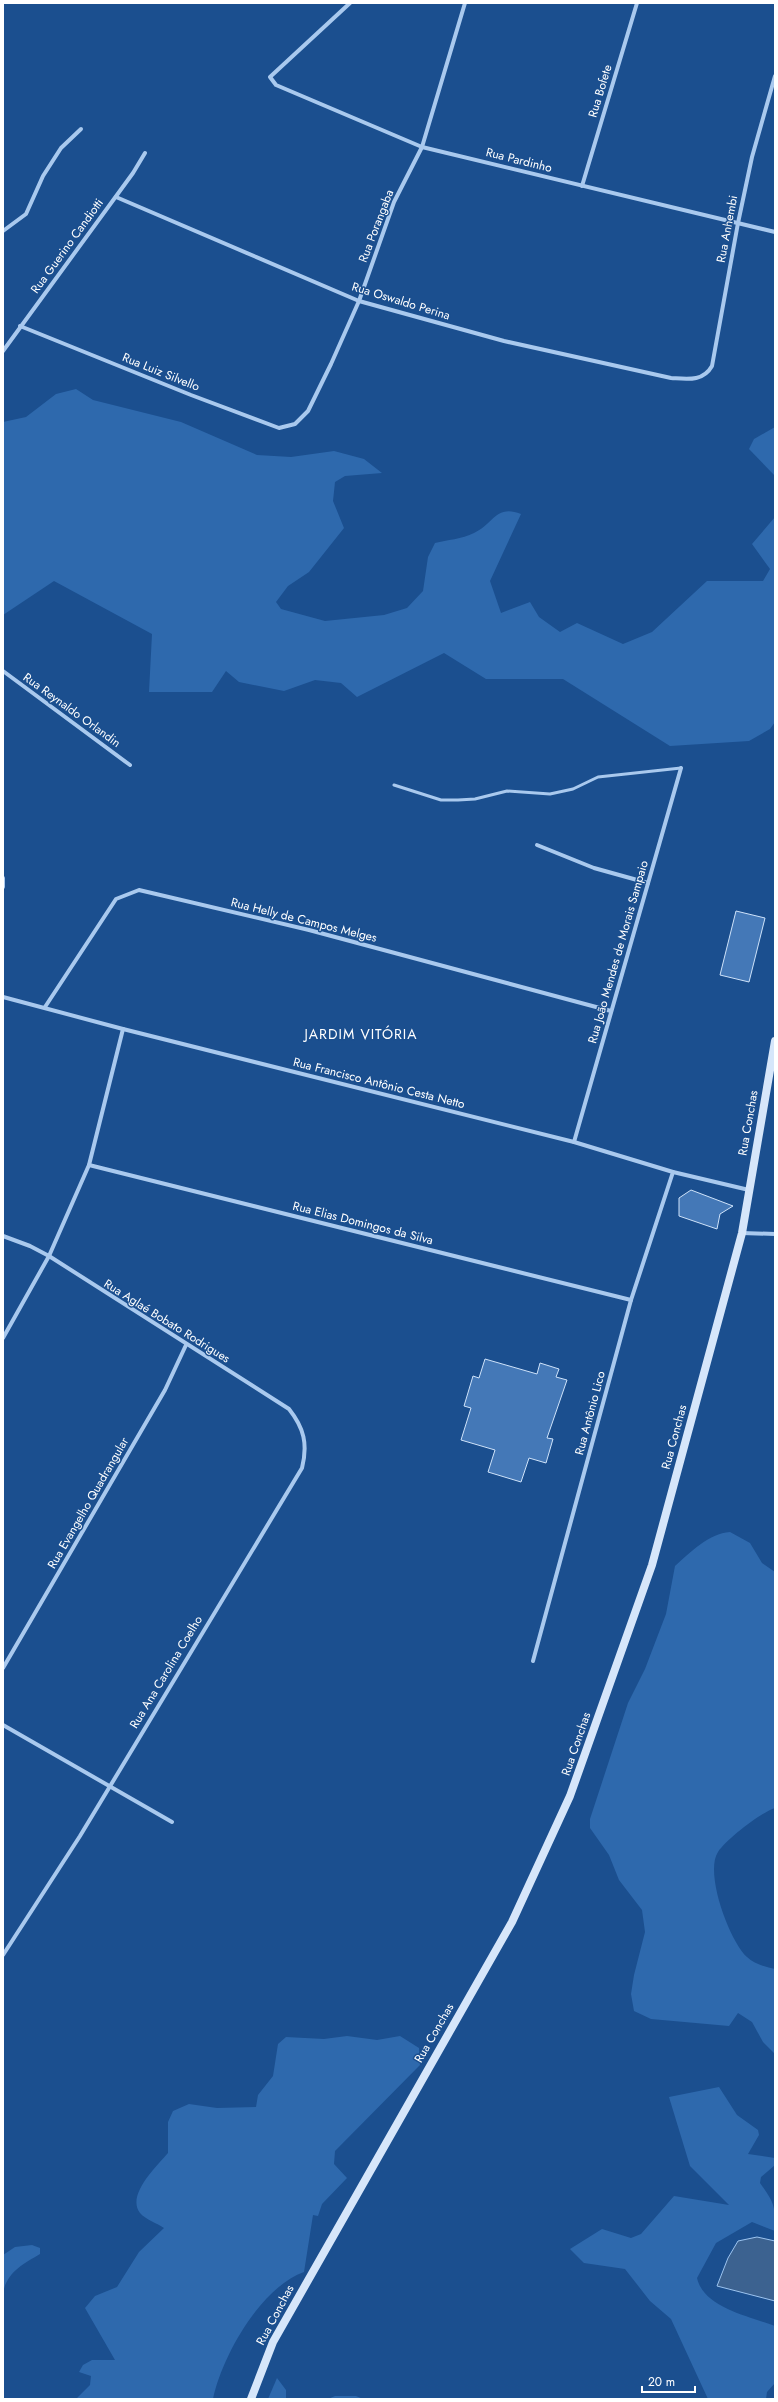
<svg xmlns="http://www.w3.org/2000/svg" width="778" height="2402" font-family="Jost,sans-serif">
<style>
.green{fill:#2e69ad}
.water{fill:#3c6290;stroke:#9cc4f0}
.building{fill:#4478b7;stroke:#cfe3fa}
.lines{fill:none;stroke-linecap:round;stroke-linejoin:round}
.lane{stroke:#a9c9ee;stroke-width:3}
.street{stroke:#a9c9ee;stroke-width:4}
.secondary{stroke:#d6e6fa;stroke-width:8}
.labels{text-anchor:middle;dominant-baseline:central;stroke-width:3;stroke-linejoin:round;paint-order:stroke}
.street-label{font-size:12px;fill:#fff;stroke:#1b4f8f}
.quarter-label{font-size:14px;letter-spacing:1px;fill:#fff;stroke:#1b4f8f}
</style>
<rect width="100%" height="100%" fill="#1b4f8f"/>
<!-- green -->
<g class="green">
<path d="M76 389 93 400 181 422 257 455 291 457 334 451 364 459 382 473 345 476 335 482 333 501 344 528 309 572 288 586 276 602 281 609 325 621 384 615 407 608 423 591 428 557 435 543C447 540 462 539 474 533 493 525 495 504 521 514L490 581 501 613 530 602 539 617 560 632 577 623 623 644 652 632 707 581H763L770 569 752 544 775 517V722L770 729 749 741 670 746 563 679H486L444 653 357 697 341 683 315 680 284 691 239 682 226 671 212 692H149L152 634 54 581 3 615V422L26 417 56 394Z"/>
<path d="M775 427V476L749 449 754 439Z"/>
<path d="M730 1532 750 1543 762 1563 775 1572V1808C760 1813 727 1839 718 1852 704 1873 730 1942 747 1957 754 1964 766 1967 775 1969V2054L763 2042 752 2022 738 2013 729 2026 651 2019 634 2011 631 1994 634 1975 645 1932 642 1910 619 1880 609 1855 590 1828V1819L628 1703 645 1669 666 1614 675 1566C690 1553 709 1533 730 1532Z"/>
<path d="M347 2036 377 2040 400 2036 419 2048 420 2065 335 2151 334 2164 347 2178 322 2204 318 2216 313 2215 304 2272C261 2287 222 2356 213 2399H76L90 2385 91 2376 79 2372 83 2365 92 2360H115L85 2308 95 2296 117 2287 139 2252 164 2228C157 2223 146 2220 140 2213 126 2195 157 2166 168 2153V2122L173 2111 189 2104 217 2108 256 2107 258 2095 273 2076 278 2044 286 2037 324 2039Z"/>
<path d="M719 2087 737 2115 758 2130 759 2135 748 2154 775 2158V2165L761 2177 760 2183C775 2204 775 2206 775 2231L752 2222 716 2243 697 2278C704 2308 749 2316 775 2326V2383L767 2392 766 2399H708L671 2319 650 2301 625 2269 584 2263 570 2249 602 2229 631 2238 641 2234 674 2196 729 2205 690 2166 669 2097Z"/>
<path d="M32 2245 40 2248V2254C23 2264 7 2272 3 2293V2255L15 2247Z"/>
<path d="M277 2378 286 2390V2399H268Z"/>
<path d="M335 2396H356L363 2399H328Z"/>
</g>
<!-- water -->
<path class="water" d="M757 2237 775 2241V2301L717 2286 728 2258 738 2241Z"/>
<!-- building -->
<g class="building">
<path d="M736 911 765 918 749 982 720 975Z"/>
<path d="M691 1190 733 1206 720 1214 717 1229 679 1216V1198Z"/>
<path d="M485 1359 537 1374 540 1363 559 1369 556 1377 567 1380 547 1438 553 1439 546 1463 529 1458 521 1482 488 1472 495 1450 461 1440 471 1408 464 1406 473 1376 479 1378Z"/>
</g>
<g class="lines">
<!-- lane -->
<path class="lane" d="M394 785 441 800H458L475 799 507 791 550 794 573 789 598 777 681 768"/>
<!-- street -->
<g class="street">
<path d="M350 3 270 77 276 85 422 147 775 232"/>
<path d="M582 186 637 3"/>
<path d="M116 197 359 301 504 341 671 378C687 379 703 382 712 366L738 223 752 157 775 76"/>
<path d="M3 231 26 214 43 176 61 148 81 129"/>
<path d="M20 326 191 395 279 428 295 424 308 411 331 364 359 301 394 202 422 147 465 3"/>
<path d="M3 351 133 173 145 153"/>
<path d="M3 671 130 765"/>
<path d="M537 845 594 868 648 883"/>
<path d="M3 878V887"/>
<path d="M3 997 123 1029 574 1142 673 1172 749 1190"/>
<path d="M45 1007 116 899 139 890 309 930 611 1011"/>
<path d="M574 1142 681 768"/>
<path d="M89 1165 631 1300"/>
<path d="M742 1233 775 1234"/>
<path d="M3 1236 30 1246 49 1256 289 1409C304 1428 308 1444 302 1468L80 1836 3 1955"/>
<path d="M3 1338 49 1256 89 1165 123 1029"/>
<path d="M533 1661 631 1300 673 1172"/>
<path d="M3 1668 165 1390 186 1345"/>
<path d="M3 1725 172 1822"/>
</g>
<!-- secondary -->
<path class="secondary" d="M251 2399 273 2342 512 1922 570 1796 652 1565 742 1233 775 1041"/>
</g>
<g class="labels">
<!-- street labels -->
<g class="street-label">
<text transform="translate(600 91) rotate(-73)">Rua Bofete</text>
<text transform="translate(519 160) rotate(14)">Rua Pardinho</text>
<text transform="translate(376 226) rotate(-69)">Rua Porangaba</text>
<text transform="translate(727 229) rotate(-79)">Rua Anhembi</text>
<text transform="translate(67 246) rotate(-54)">Rua Guerino Candiotti</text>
<text transform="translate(401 301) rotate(17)">Rua Oswaldo Perina</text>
<text transform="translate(161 372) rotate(22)">Rua Luiz Silvello</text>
<text transform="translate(72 710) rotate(36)">Rua Reynaldo Orlandin</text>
<text transform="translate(304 920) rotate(14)">Rua Helly de Campos Melges</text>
<text transform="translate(618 952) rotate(-74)">Rua João Mendes de Morais Sampaio</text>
<text transform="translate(379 1083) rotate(14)">Rua Francisco Antônio Cesta Netto</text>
<text transform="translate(748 1123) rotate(-80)">Rua Conchas</text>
<text transform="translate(363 1223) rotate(14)">Rua Elias Domingos da Silva</text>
<text transform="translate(167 1321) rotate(32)">Rua Aglaé Bobato Rodrigues</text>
<text transform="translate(590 1413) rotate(-75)">Rua Antônio Lico</text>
<text transform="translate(674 1437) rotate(-75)">Rua Conchas</text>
<text transform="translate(88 1503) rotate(-60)">Rua Evangelho Quadrangular</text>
<text transform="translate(166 1672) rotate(-59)">Rua Ana Carolina Coelho</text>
<text transform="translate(576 1744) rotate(-71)">Rua Conchas</text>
<text transform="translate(434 2033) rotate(-60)">Rua Conchas</text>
<text transform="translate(275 2315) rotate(-62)">Rua Conchas</text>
</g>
<!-- quarter labels -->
<g class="quarter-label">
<text x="361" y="1034">JARDIM VITÓRIA</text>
</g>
</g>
<!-- border -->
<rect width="778" height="2402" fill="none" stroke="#ffffff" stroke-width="8"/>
<!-- scale -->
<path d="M642 2386v6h53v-6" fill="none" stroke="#ffffff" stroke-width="2"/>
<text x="648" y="2386" font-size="12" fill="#ffffff" stroke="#1b4f8f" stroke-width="3" paint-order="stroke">20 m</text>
</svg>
